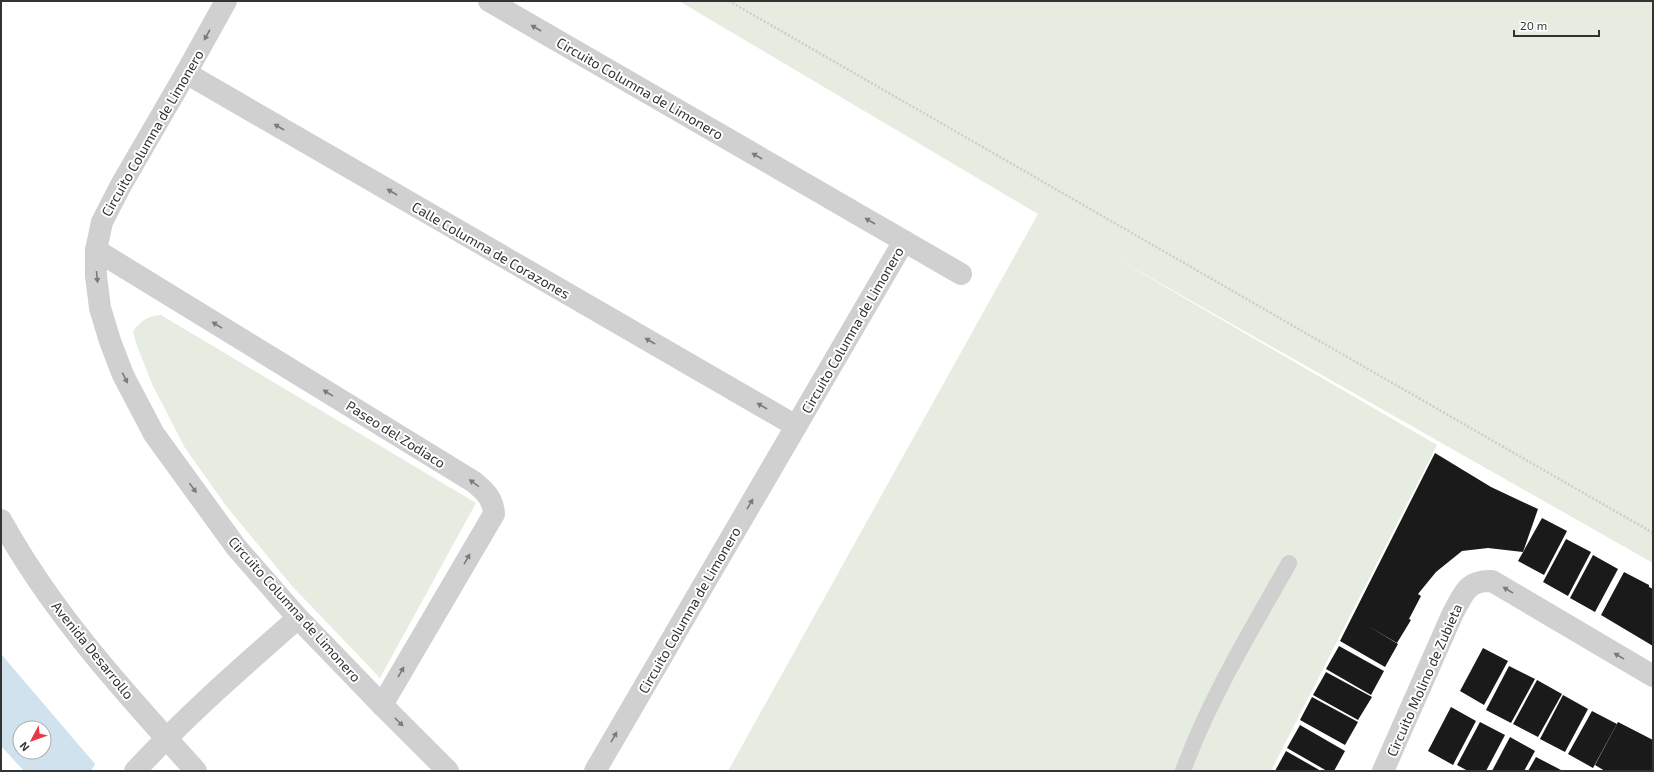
<svg xmlns="http://www.w3.org/2000/svg" width="1654" height="772" font-family="'Exo 2',sans-serif">
<style>
.green{fill:#e6ecdf}
.water{fill:#cfe2ee;fill-rule:evenodd}
.building{fill:#1a1a1a}
.lines{fill:none;stroke-linecap:round;stroke-linejoin:round}
.path{stroke:#cdcdcd;stroke-width:2.5;stroke-dasharray:2 2;stroke-linecap:butt}
.service{stroke:#d0d0d0;stroke-width:16}
.minor{stroke:#d0d0d0;stroke-width:22}
.tertiary{stroke:#d0d0d0;stroke-width:22}
.oneway{fill:#7a7a7a}
.labels{text-anchor:middle;dominant-baseline:central;stroke-width:4;stroke-linejoin:round;paint-order:stroke}
.street-label{font-size:14px;fill:#333;stroke:#fff}
</style>
<rect width="100%" height="100%" fill="#fff"/>
<!-- green -->
<g class="green">
<path d="M679 1H1653V563L1107 253 1437 445 1271 771H728L1038 214Z"/>
<path d="M161 315 476 503 380 678 292 586 227 507 185 448 152 384 136 343 133 331C141 321 147 316 161 315Z"/>
</g>
<!-- water -->
<path class="water" d="M1 654 95 764 91 771H24L1 746ZM20 728H44V752H20Z"/>
<!-- building -->
<g class="building">
<path d="M1435 453 1491 487 1538 509 1523 552 1488 548 1462 551 1436 572 1418 594 1421 596 1409 619 1411 620 1397 643 1368 626 1398 644 1385 667 1340 641Z"/>
<path d="M1542 518 1567 531 1544 575 1518 561Z"/>
<path d="M1566 539 1591 552 1568 596 1543 582Z"/>
<path d="M1593 555 1618 569 1595 612 1570 598Z"/>
<path d="M1624 572 1649 585V587L1653 589V646L1601 615Z"/>
<path d="M1339 646 1384 671 1371 695 1326 669Z"/>
<path d="M1483 648 1508 661 1484 705 1460 691Z"/>
<path d="M1509 666 1535 679 1511 723 1486 710Z"/>
<path d="M1326 672 1372 697 1358 720 1313 695Z"/>
<path d="M1537 680 1562 694 1538 737 1513 724Z"/>
<path d="M1563 695 1588 709 1565 752 1540 739Z"/>
<path d="M1312 697 1358 722 1345 745 1300 720Z"/>
<path d="M1451 707 1476 721 1453 765 1428 751Z"/>
<path d="M1592 711 1617 724 1593 768 1568 754Z"/>
<path d="M1480 722 1505 735 1486 771H1468L1457 765Z"/>
<path d="M1618 722 1653 740V771H1625L1630 761 1625 771H1605L1595 765Z"/>
<path d="M1300 725 1345 751 1334 771H1327L1287 748Z"/>
<path d="M1510 737 1535 751 1524 771H1492Z"/>
<path d="M1286 751 1321 771H1275Z"/>
<path d="M1536 757 1561 770 1560 771H1528Z"/>
</g>
<g class="lines">
<!-- path -->
<path class="path" d="M729 1 1653 533"/>
<!-- service -->
<path class="service" d="M1183 771C1210 697 1251 631 1289 563"/>
<!-- minor -->
<g class="minor">
<path d="M226 1 186 73 121 185 102 222 96 250V276L100 308 110 341 123 375 154 434 236 547 298 618 382 705 448 771"/>
<path d="M489 1 961 274"/>
<path d="M186 73 796 426"/>
<path d="M96 250 474 482C486 492 493 499 494 514L382 705"/>
<path d="M135 771C186 716 242 667 298 618"/>
<path d="M595 771 904 241"/>
<path d="M1383 771 1453 613C1464 593 1467 580 1492 581L1653 676"/>
</g>
<!-- tertiary -->
<path class="tertiary" d="M1 520C52 613 125 693 196 771"/>
</g>
<!-- one-way arrows -->
<defs><path id="oneway-solid" d="M-6-.8H1V-3.2L6.5 0L1 3.2V.8H-6Z"/></defs>
<g class="oneway">
<use href="#oneway-solid" transform="translate(536 28) rotate(-150)"/>
<use href="#oneway-solid" transform="translate(207 35) rotate(119)"/>
<use href="#oneway-solid" transform="translate(279 127) rotate(-150)"/>
<use href="#oneway-solid" transform="translate(757 156) rotate(-150)"/>
<use href="#oneway-solid" transform="translate(392 192) rotate(-150)"/>
<use href="#oneway-solid" transform="translate(870 221) rotate(-150)"/>
<use href="#oneway-solid" transform="translate(97 277) rotate(85)"/>
<use href="#oneway-solid" transform="translate(217 325) rotate(-148)"/>
<use href="#oneway-solid" transform="translate(650 341) rotate(-150)"/>
<use href="#oneway-solid" transform="translate(125 378) rotate(64)"/>
<use href="#oneway-solid" transform="translate(328 393) rotate(-148)"/>
<use href="#oneway-solid" transform="translate(762 406) rotate(-150)"/>
<use href="#oneway-solid" transform="translate(474 483) rotate(-144)"/>
<use href="#oneway-solid" transform="translate(193 488) rotate(54)"/>
<use href="#oneway-solid" transform="translate(750 504) rotate(-60)"/>
<use href="#oneway-solid" transform="translate(467 559) rotate(-60)"/>
<use href="#oneway-solid" transform="translate(1508 590) rotate(-149)"/>
<use href="#oneway-solid" transform="translate(1619 656) rotate(-149)"/>
<use href="#oneway-solid" transform="translate(401 672) rotate(-60)"/>
<use href="#oneway-solid" transform="translate(399 722) rotate(45)"/>
<use href="#oneway-solid" transform="translate(614 737) rotate(-60)"/>
</g>
<g class="labels">
<!-- street labels -->
<g class="street-label">
<text transform="translate(640 88) rotate(30)">Circuito Columna de Limonero</text>
<text transform="translate(152 133) rotate(-60)">Circuito Columna de Limonero</text>
<text transform="translate(491 250) rotate(30)">Calle Columna de Corazones</text>
<text transform="translate(852 330) rotate(-60)">Circuito Columna de Limonero</text>
<text transform="translate(396 434) rotate(32)">Paseo del Zodiaco</text>
<text transform="translate(295 609) rotate(48)">Circuito Columna de Limonero</text>
<text transform="translate(689 610) rotate(-60)">Circuito Columna de Limonero</text>
<text transform="translate(93 650) rotate(51)">Avenida Desarrollo</text>
<text transform="translate(1424 680) rotate(-66)">Circuito Molino de Zubieta</text>
</g>
</g>
<!-- border -->
<rect width="1654" height="772" fill="none" stroke="#333333" stroke-width="4"/>
<!-- north arrow -->
<g transform="translate(32 740) rotate(229)"><circle r="19" fill="#ffffff" stroke="#adadad"/>
<path d="M0-3L7 15L0 10L-7 15Z" fill="#e63946"/>
<text y="-6" font-size="11" font-weight="bold" text-anchor="middle" fill="#333333">N</text>
</g>
<!-- scale -->
<path d="M1514 30v6h85v-6" fill="none" stroke="#333333" stroke-width="2"/>
<text x="1520" y="30" font-size="12" fill="#333333" stroke="#ffffff" stroke-width="3" paint-order="stroke">20 m</text>
</svg>
